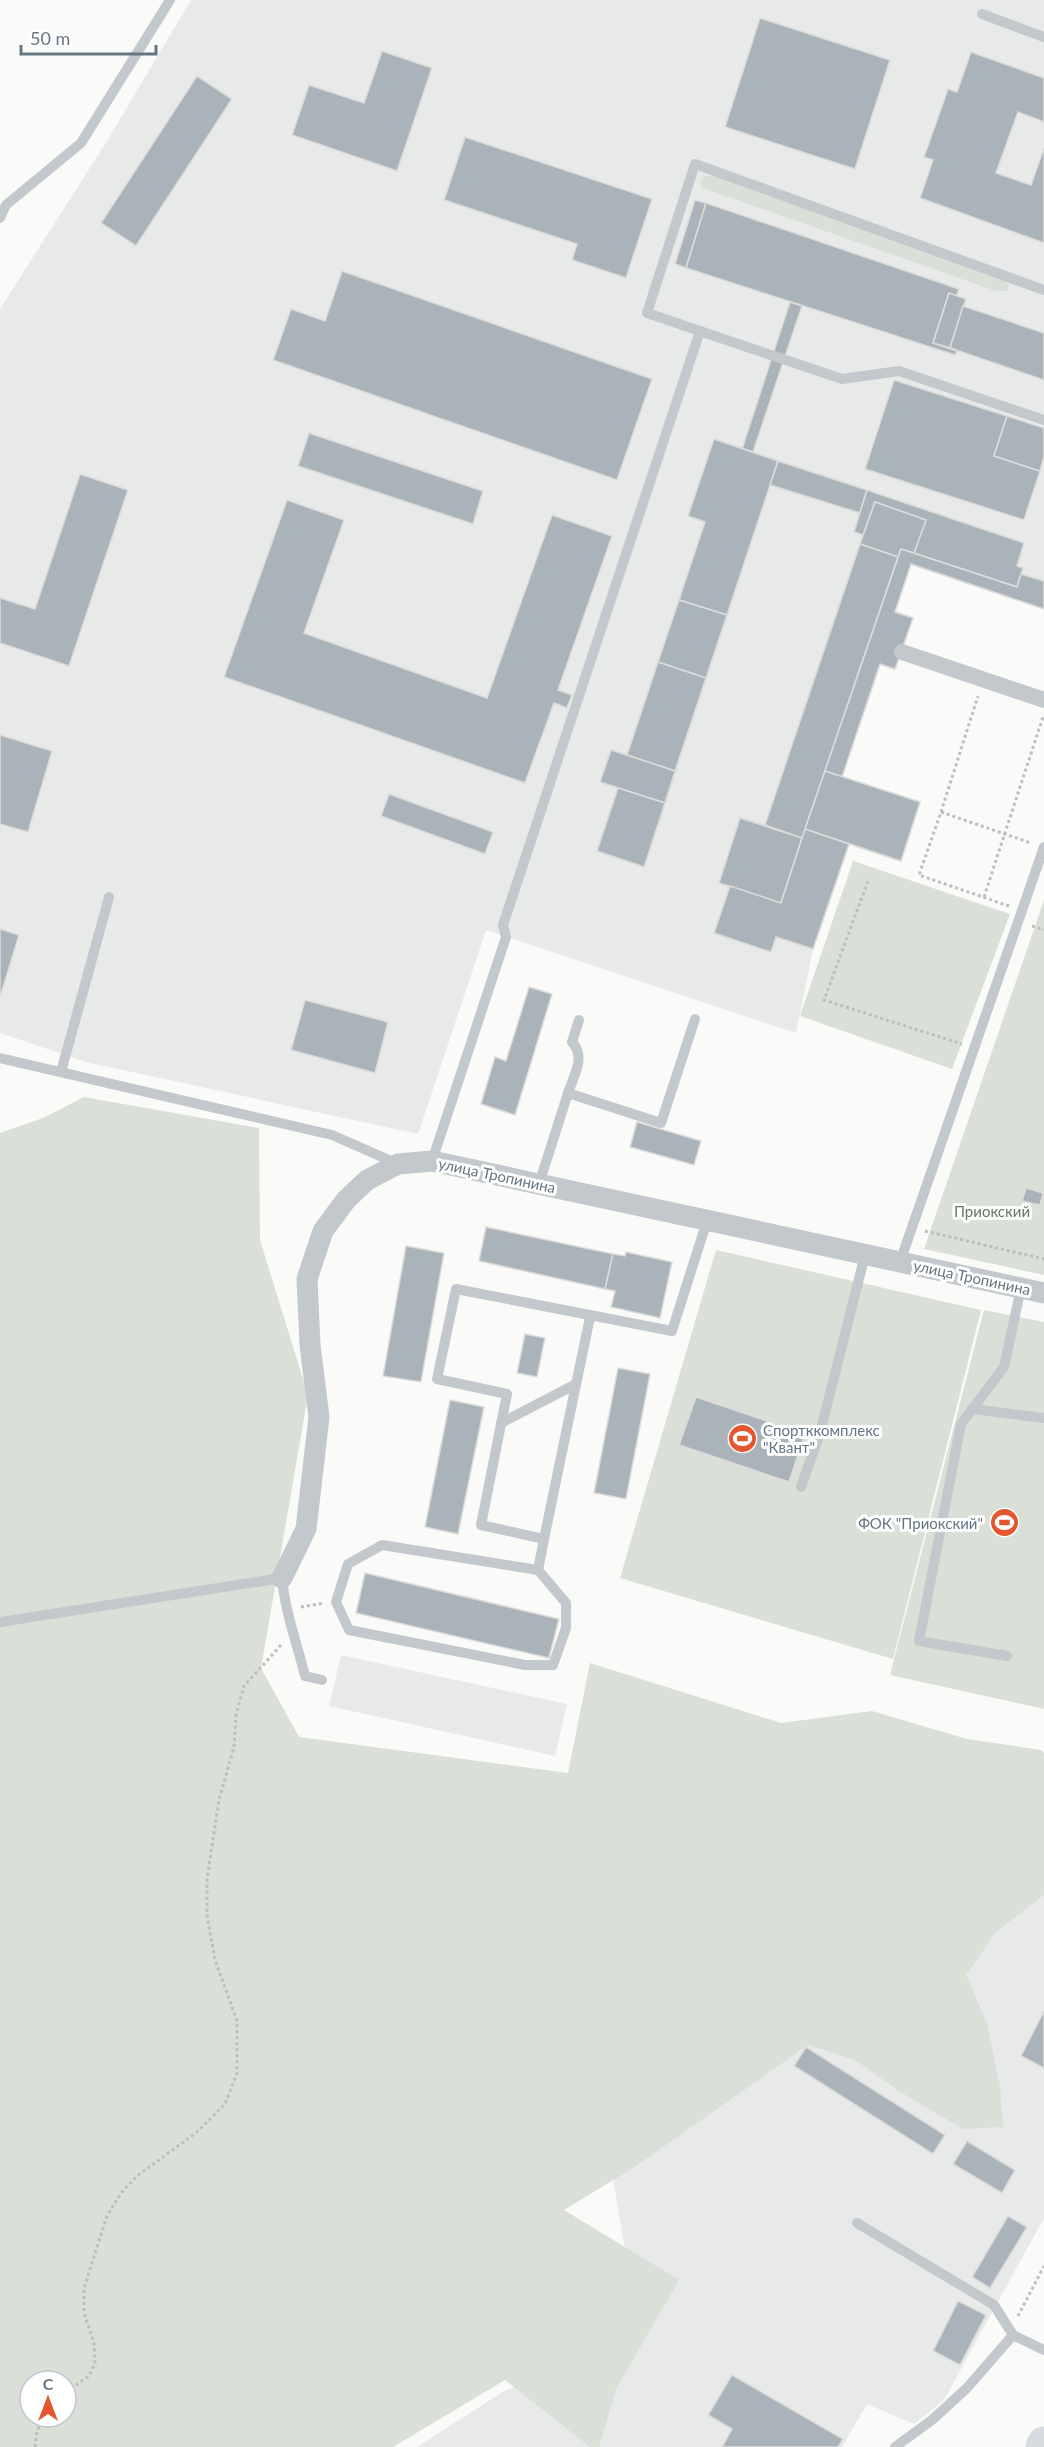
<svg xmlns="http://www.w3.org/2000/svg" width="1044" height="2447" font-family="Lato,sans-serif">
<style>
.built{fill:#e8e9e9}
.green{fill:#dadfd7;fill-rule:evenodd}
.building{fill:#aab3b9;stroke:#dcdcda;stroke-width:1.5}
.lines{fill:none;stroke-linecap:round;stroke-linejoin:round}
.path{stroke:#bbbfc2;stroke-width:3;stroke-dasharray:3 3;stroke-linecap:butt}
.service{stroke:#c3c8cc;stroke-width:10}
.pedestrian{stroke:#c3c8cc;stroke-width:16}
.minor{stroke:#c3c8cc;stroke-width:21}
.primary{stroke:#d6dbdf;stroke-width:33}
.labels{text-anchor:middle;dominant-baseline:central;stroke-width:6;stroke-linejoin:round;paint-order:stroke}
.street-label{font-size:15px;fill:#657683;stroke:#fff}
.park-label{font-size:15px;fill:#687a64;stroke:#fff}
.poi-label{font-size:15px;fill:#657683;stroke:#fff;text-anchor:start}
</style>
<rect width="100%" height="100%" fill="#fafaf8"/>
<!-- built -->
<g class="built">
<path d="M191 0H1044V609L911 565 895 612 913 618 895 669 880 664 842 776 920 802 901 861 849 844 813 949 796 1033 486 930 418 1134 86 1062 0 1033V309L107 141Z"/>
<path d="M341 1655 567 1704 555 1756 329 1706Z"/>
<path d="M1044 1890V2218L944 2400 914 2424 867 2404 842 2447H417L501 2393 638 2327 611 2167Z"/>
</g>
<!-- green -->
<g class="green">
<path d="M705 176H713L1003 279 1009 285 1007 291H996L706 189 701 187 700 182Z"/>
<path d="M853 861 1010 914 952 1069 800 1016Z"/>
<path d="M1044 900V1275L924 1249Z"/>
<path d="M84 1097 259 1128 260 1240 308 1395 261 1668 299 1737 568 1773 590 1663 781 1723 872 1711 967 1739 1041 1750 1044 1753V1895L996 1932 966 1975 987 2023 1000 2086 1003 2127 963 2129 899 2091 855 2060 808 2045 633 2168 564 2210 679 2280 616 2389 599 2447H590L505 2380 393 2447H0V1133L43 1118ZM30 2381H66V2417H30Z"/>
<path d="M716 1250 981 1310 893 1659 620 1578Z"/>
<path d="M984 1310 1044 1322V1709L890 1675Z"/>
</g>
<!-- building -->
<g class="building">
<path d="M760 18 890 60 855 169 725 127Z"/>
<path d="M382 51 432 68 397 171 292 135 309 85 364 103Z"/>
<path d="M971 52 1044 78V122L1018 112 996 173 1031 185 1044 148V243L920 198 933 160 924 157 948 89 957 92Z"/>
<path d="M197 76 232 99 136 246 101 223Z"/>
<path d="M465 137 652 199 626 278 572 260 577 244 444 200Z"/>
<path d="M695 200 706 203 686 268 675 264Z"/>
<path d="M706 203 959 289 956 296 949 293 933 343 957 351 955 355 686 268Z"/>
<path d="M342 271 652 379 617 480 273 360 291 309 325 321Z"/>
<path d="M949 293 966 299 950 348 933 343Z"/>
<path d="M790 302 802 306 753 452 742 449Z"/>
<path d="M963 306 1044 333V380L950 348Z"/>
<path d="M894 380 1007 416 994 456 1040 471 1024 520 865 469Z"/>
<path d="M1007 416 1044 428V456L1040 471 994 456Z"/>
<path d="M309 433 483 491 473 524 298 466Z"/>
<path d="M714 439 1024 543 1017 566 1023 568 1021 574 1044 581V609L911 564 895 612 913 618 895 669 880 664 842 777 920 802 901 861 849 844 813 949 776 937 771 952 714 933 730 886 719 883 740 818 765 825 863 535 854 532 860 513 770 485 644 867 597 851 618 788 600 782 611 750 627 755 705 522 688 516Z"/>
<path d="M714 439 778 461 727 615 679 600 705 522 688 516Z"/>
<path d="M778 461 867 490 860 513 770 485Z"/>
<path d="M80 474 128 490 69 666 0 643V598L35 609Z"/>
<path d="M867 490 1024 543 1017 566 1023 568 1017 587 914 553 926 520 875 502 863 535 854 532Z"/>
<path d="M287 500 344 520 304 633 487 698 552 515 612 536 558 690 572 695 567 708 554 703 525 783 224 677Z"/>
<path d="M875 502 926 520 914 553 901 549 898 557 860 544Z"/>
<path d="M860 544 898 557 802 838 765 825Z"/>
<path d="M901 549 1017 587 1021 574 1044 581V609L911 564 895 612 913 618 895 669 880 664 842 777 825 771Z"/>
<path d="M679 600 727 615 706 678 658 662Z"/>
<path d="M658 662 706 678 675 771 627 755Z"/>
<path d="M0 735 52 751 28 832 0 824Z"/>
<path d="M611 750 675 771 665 803 600 782Z"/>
<path d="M825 771 920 802 901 861 805 829Z"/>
<path d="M618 788 665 803 644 867 597 851Z"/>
<path d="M389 794 493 832 485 854 381 816Z"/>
<path d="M740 818 802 838 781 903 719 883Z"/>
<path d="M805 829 849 844 813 949 776 937 771 952 714 933 730 886 781 903Z"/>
<path d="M0 929 19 935 0 997Z"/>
<path d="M529 987 552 994 515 1115 481 1104 495 1057 506 1061Z"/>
<path d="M305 1000 388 1022 375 1073 291 1050Z"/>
<path d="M637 1122 701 1141 694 1165 630 1147Z"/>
<path d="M1026 1188 1043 1193 1040 1205 1022 1201Z"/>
<path d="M486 1227 613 1254 605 1289 479 1261Z"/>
<path d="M406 1246 444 1253 421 1382 383 1376Z"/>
<path d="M626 1252 672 1262 660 1318 611 1307 615 1291 605 1289 613 1254 625 1256Z"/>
<path d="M525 1334 545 1338 537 1377 517 1373Z"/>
<path d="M618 1368 650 1374 626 1499 594 1493Z"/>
<path d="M696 1397 805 1434 789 1482 679 1445Z"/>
<path d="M450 1400 484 1407 458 1534 425 1527Z"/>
<path d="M365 1573 559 1619 549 1658 356 1613Z"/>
<path d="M1044 2011V2068L1021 2056Z"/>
<path d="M806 2047 945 2135 933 2154 794 2066Z"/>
<path d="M967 2141 1015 2170 1002 2193 953 2164Z"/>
<path d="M1008 2216 1027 2227 990 2288 972 2277Z"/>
<path d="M958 2301 986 2315 960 2365 933 2351Z"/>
<path d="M732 2375 843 2439 838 2447H722L732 2429 708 2415Z"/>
</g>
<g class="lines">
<!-- path -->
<g class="path">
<path d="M941 812 978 696"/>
<path d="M868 881 824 1000 962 1044"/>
<path d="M984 897 1043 717"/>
<path d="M1009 906 919 875 941 812 1031 843"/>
<path d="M1032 926 1044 930"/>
<path d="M925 1231 1044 1259"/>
<path d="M301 1607 324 1603"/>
<path d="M1018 2316 1044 2266"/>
<path d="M66 2392 89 2376 95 2364 94 2343 84 2313V2288L107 2216 121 2193 137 2176 197 2132 225 2104 237 2073V2021L215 1960 207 1915V1879L219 1800 234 1747 236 1715 244 1686 282 1644"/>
<path d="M35 2447 37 2431 44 2417"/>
</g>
<!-- service -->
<g class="service">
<path d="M982 14 1044 37"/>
<path d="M0 218 6 205 81 143 170 0"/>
<path d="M700 331 842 379 899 371 1044 420"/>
<path d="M0 1058 332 1135 398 1164"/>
<path d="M61 1072 109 897"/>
<path d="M568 1093C574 1075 586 1057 572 1042L579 1020"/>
<path d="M432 1161 506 937 503 925 700 331 647 313 695 164 1044 290"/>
<path d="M539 1184 568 1093 661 1123 695 1019"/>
<path d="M900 1262 1044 847"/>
<path d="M590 1317 544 1539 481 1525 507 1394 437 1379 456 1289 672 1331 707 1221"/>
<path d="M972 1409 1044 1418"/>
<path d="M501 1423 576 1384"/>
<path d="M801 1487 820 1433 865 1255"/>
<path d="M538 1570 566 1603V1628L553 1665H525L349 1630 336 1602 348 1564 382 1545 538 1570 544 1539"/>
<path d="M0 1622 282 1578C285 1612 297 1643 305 1676L322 1680"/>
<path d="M1007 1656 919 1641 961 1424 1004 1367 1021 1288"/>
<path d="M857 2223 994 2305 1013 2335"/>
<path d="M895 2447 932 2420 967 2388 1013 2335 1044 2350"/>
</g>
<!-- pedestrian -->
<path class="pedestrian" d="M902 652 1044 700"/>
<!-- minor -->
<path class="minor" d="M282 1578 306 1529 319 1417 310 1345 307 1279 323 1231 346 1200 367 1180 398 1164 432 1161 1044 1293"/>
<!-- primary -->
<path class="primary" d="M1042 2447 1044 2443"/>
</g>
<!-- icons -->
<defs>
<symbol id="stadium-disc" viewBox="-11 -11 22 22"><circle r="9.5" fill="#e4572e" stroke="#fff"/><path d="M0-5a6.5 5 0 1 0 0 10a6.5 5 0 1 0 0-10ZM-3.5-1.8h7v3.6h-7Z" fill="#fff"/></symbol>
</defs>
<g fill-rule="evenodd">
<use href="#stadium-disc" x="726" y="1422" width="33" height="33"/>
<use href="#stadium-disc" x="988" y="1506" width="33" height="33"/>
</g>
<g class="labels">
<!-- street labels -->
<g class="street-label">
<text transform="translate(497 1175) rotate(12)">улица Тропинина</text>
<text transform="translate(972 1277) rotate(12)">улица Тропинина</text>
</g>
<!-- park labels -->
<g class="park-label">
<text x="992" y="1211">Приокский</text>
</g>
<!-- poi labels -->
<g class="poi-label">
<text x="763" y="1430">Спортккомплекс<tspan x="763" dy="17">"Квант"</tspan></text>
<text x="983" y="1523" text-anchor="end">ФОК "Приокский"</text>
</g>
</g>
<!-- north arrow -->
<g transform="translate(48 2399)"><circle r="28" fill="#ffffff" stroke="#c1c8cd" stroke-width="1.5"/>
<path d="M0-4.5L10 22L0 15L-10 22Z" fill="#e4572e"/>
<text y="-9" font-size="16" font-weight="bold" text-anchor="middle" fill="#657683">С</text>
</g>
<!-- scale -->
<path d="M21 45v9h135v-9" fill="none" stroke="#657683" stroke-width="3"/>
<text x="30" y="45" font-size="18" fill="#657683" stroke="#ffffff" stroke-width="4.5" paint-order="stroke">50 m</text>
</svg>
